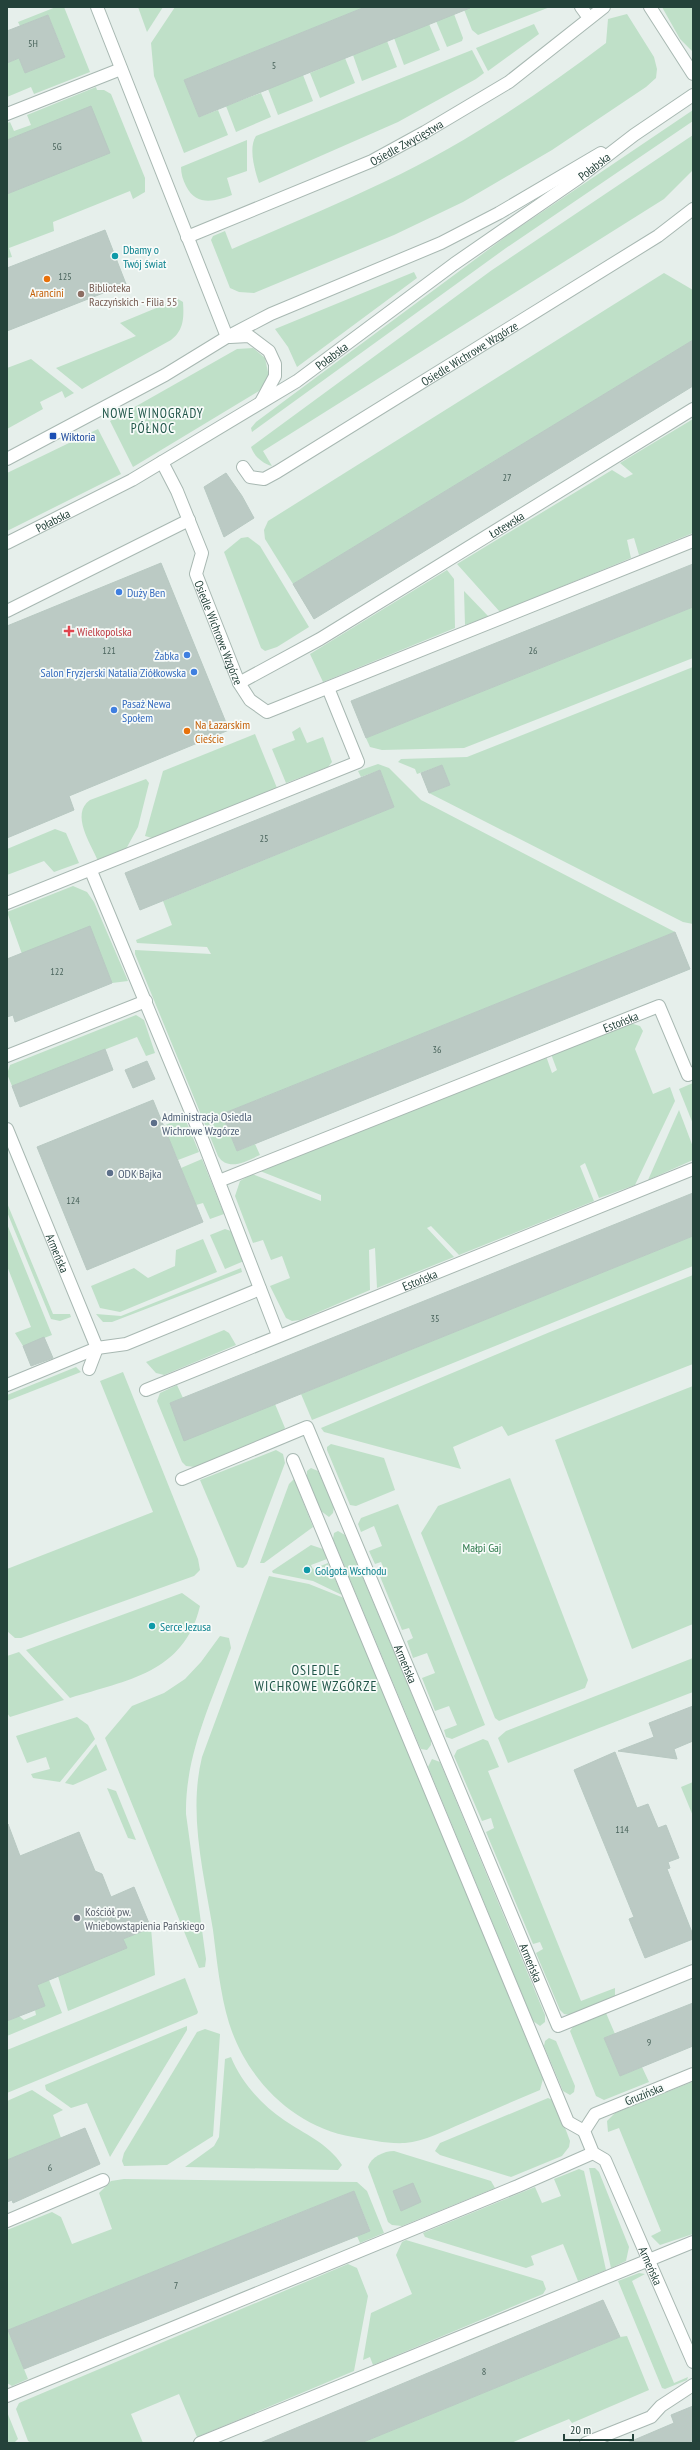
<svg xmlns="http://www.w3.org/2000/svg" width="700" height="2450" font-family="'PT Sans Narrow',sans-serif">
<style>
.green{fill:#bfe0c8}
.building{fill:#bbcac4;stroke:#b8c9c2}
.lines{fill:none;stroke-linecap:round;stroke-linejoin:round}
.minor-casing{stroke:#a8b8b2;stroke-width:14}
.minor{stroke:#fff;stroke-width:12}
.culture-dot{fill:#0f9aa8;stroke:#f7fbf9;stroke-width:1.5}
.food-dot{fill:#e8710a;stroke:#f7fbf9;stroke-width:1.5}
.education-dot{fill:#8d6e63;stroke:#f7fbf9;stroke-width:1.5}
.transit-dot{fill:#1a4fb4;stroke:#f7fbf9;stroke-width:1.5}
.shop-dot{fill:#3f7fe0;stroke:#f7fbf9;stroke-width:1.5}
.health-dot{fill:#e0444e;stroke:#f7fbf9;stroke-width:1.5}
.service-dot{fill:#5c6f8a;stroke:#f7fbf9;stroke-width:1.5}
.worship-dot{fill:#6b7280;stroke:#f7fbf9;stroke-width:1.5}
.labels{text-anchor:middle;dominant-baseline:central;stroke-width:3.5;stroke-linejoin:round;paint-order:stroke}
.number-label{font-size:10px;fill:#4a645c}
.street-label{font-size:12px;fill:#24423a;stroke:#f7fbf9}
.culture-label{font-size:12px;fill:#0d838f;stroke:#f7fbf9;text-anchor:start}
.education-label{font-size:12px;fill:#785e54;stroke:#f7fbf9;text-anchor:start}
.food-label{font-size:12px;fill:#c56008;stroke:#f7fbf9}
.transit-label{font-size:12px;fill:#164399;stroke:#f7fbf9;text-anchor:start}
.shop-label{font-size:12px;fill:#366cbe;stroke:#f7fbf9;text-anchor:start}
.health-label{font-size:12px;fill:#be3a42;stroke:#f7fbf9;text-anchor:start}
.service-label{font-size:12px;fill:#4e5e75;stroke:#f7fbf9;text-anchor:start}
.park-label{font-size:12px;fill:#2d7a4b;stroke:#f7fbf9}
.worship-label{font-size:12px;fill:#5b616d;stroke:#f7fbf9;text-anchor:start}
.neighbourhood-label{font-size:13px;letter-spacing:1px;fill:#1f5548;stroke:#f7fbf9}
.quarter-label{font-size:14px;letter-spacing:1px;fill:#1f5548;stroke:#f7fbf9}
</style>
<rect width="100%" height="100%" fill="#e6efeb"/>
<!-- green -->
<g class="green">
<path d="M56 7H64L90 72 34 94 31 87 7 97V63L19 58 25 73 65 56 48 15 20 26 18 22Z"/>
<path d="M138 7H163L147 32Z"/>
<path d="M175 7H365L184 80 199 117 218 110 228 135 184 153 154 76 151 43Z"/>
<path d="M463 7H550L478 35 472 30Z"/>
<path d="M662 7H693V52L680 39Z"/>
<path d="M454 14 463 38 462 41 447 47 436 21Z"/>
<path d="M627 14 654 57 657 69 656 78 646 87 552 150 463 202 394 235 254 293 239 292 230 288 211 240 213 236 225 231 232 249C282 227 334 206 384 182 463 145 536 96 606 43L608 19Z"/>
<path d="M429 24 440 50 404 65 394 38Z"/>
<path d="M534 24 539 34 488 71 476 48Z"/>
<path d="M387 41 397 67 362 81 353 55Z"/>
<path d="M472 50 484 73 476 79 398 122 259 183C255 171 248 148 256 136Z"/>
<path d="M345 58 355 83 320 98 310 73Z"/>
<path d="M303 75 313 101 278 115 268 89Z"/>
<path d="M96 87 97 90H104L111 94 145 178V192L133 199 130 191 53 222 54 231 9 248 12 257 7 258V194L109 153 91 107 7 140V123L10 122 14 131 31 125 27 115Z"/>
<path d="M261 93 271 117 236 132 226 106Z"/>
<path d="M693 110V121L506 248 252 432 251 428 256 422 508 235Z"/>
<path d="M693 135V170L664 199 263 451 272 466C262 463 254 456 251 447L492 270Z"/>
<path d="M247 140V171L227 178 232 195C214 202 196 206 186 186 183 180 181 174 181 167Z"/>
<path d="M414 272 417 278 297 367 288 347 275 329Z"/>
<path d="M664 273 693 290V340L293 584 265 539 264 530 268 521Z"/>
<path d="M178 299 183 302C184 318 184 330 171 340L82 389 56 368 136 336 120 323Z"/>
<path d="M253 348 265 358 269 377 259 391 133 467 110 421 237 349Z"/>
<path d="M31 359 74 393 65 398 62 391 40 402 43 409 7 429V368Z"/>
<path d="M693 419V533L639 555 634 538 627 540 631 558 500 612 457 564 612 470 625 478 633 474 620 463Z"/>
<path d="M98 429 121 474 7 531V473Z"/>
<path d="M248 537 260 546 309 627 277 647 265 651 261 648 224 552 241 538Z"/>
<path d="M447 570 454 579 455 628 323 682 310 654Z"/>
<path d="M464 591 489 617 465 625Z"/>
<path d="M693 607V658L464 748 382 750 370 747 366 738Z"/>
<path d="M693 667V924L683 922 429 793 450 785 442 765 417 774 415 769 398 762 401 759 467 757Z"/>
<path d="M300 727 307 743 323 737 332 762 328 767 286 783 272 749 295 740 292 732Z"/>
<path d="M255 734 277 788 152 838 145 836 163 771Z"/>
<path d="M378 764 389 768 421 800 675 932 222 1114 237 1151 255 1144 260 1155C247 1161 228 1172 218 1156L135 954V950L211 954 207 947 137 943 136 940 172 925 163 901 394 807 380 770 361 777 358 771Z"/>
<path d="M146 779 149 783 138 827 126 849 98 861C91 844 70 814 90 800Z"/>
<path d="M55 829 66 833 79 863 54 872 44 861 7 875V849Z"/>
<path d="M73 886 87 892 94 902 128 981 112 983 90 927 22 954 7 912Z"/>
<path d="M136 1015 144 1020 155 1053 146 1056 137 1037 12 1086 7 1074 10 1065Z"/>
<path d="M630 1023 640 1026 643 1031 635 1049 653 1094 670 1087 675 1101 635 1185 599 1198 585 1163 580 1166 594 1201 459 1255 431 1226 427 1228 454 1257 377 1288 375 1248 369 1250 370 1290 300 1320 292 1321 286 1318 270 1286 290 1278 282 1256 271 1260 263 1240 253 1243 235 1196 240 1181 252 1174 321 1201V1195L260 1171 546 1056 552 1073 557 1070 551 1054Z"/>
<path d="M693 1083V1124L679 1089Z"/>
<path d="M679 1110 693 1147V1160L648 1180Z"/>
<path d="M180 1119 186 1121 199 1152 178 1160 163 1126Z"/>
<path d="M202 1159 224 1214 210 1219 203 1203 196 1205 181 1168Z"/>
<path d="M7 1203 53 1314H70L71 1317 60 1321 51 1319 7 1212Z"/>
<path d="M7 1224 52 1335 23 1346 15 1333 31 1327 7 1266Z"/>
<path d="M225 1229 231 1231 244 1261 225 1269 210 1235Z"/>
<path d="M693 1236V1266L312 1420 301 1394Z"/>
<path d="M203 1239 217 1272 120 1312 100 1308 91 1286 134 1268 148 1278 175 1266 176 1250Z"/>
<path d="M241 1268 242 1272 112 1322H103L96 1314 121 1316Z"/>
<path d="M693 1275V1364L508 1436 502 1426 453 1447 461 1469 324 1432 321 1428 550 1332Z"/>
<path d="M224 1330 229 1333 236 1345 164 1375 156 1373 146 1362Z"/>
<path d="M76 1367 81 1372 7 1401V1395Z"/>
<path d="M123 1372 198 1559 200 1570 194 1576 21 1638H15L7 1631V1569L153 1512 100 1381Z"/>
<path d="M177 1385 183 1398 170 1403 185 1440 275 1404 285 1428 282 1432 195 1467 186 1466 182 1462 157 1401 160 1393Z"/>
<path d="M693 1386V1624L632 1649 555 1440Z"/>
<path d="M331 1444 384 1458 395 1490 356 1506 350 1505 327 1450V1447Z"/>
<path d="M276 1450 283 1454 285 1463 247 1564 243 1568 237 1567 200 1480Z"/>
<path d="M311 1468 318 1471 334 1507 333 1513 329 1517 321 1511 307 1477V1471Z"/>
<path d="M510 1478 588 1680 585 1688 499 1721 495 1718 421 1533 438 1506Z"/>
<path d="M294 1479 313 1527 264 1563H260L289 1484Z"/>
<path d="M398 1504 485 1725 452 1739 446 1737 444 1730 457 1725 449 1706 435 1711 422 1678 435 1673 427 1653 413 1658 407 1641 413 1638 409 1628 402 1630 379 1574 385 1571 381 1562 375 1564 369 1551 382 1546 374 1526 361 1532 358 1524 361 1518Z"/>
<path d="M338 1531 345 1535 431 1740V1745L427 1750 421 1749 419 1745 333 1539 334 1533Z"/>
<path d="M311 1545 323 1549 327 1559 311 1565 313 1569 328 1563 342 1595 313 1581 273 1573 272 1571Z"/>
<path d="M269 1576 309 1584 344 1598 543 2079 540 2090C514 2101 488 2112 463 2123 444 2131 425 2141 405 2143 388 2144 370 2140 353 2137 294 2127 247 2080 229 2023 220 1993 217 1961 213 1930 204 1874 188 1814 202 1757Z"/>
<path d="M182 1593 200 1606C184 1673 127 1680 70 1698L26 1650Z"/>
<path d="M220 1636 229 1638 231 1648C211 1703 185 1755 186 1814L206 1959 205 1967 199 1968 105 1738 132 1706 164 1693 185 1679 201 1662Z"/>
<path d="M19 1652 64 1700 10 1717 7 1713V1656Z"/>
<path d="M693 1658V1692L508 1763 498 1738 506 1731Z"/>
<path d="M77 1717 88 1725 95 1739 60 1782 33 1778 31 1774 50 1769 46 1757 27 1763 16 1736Z"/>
<path d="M483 1739 488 1741 499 1767 488 1771 581 2001 615 1988V1997L570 2015 564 2014 560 2010 536 1953 543 1949 540 1942 533 1944 486 1832 494 1828 491 1818 482 1821 454 1756 457 1750Z"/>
<path d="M96 1744 107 1770 73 1785 65 1783Z"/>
<path d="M432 1759 440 1762 545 2015V2022L540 2026 533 2021 428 1767Z"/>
<path d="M693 1782V1816L681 1787Z"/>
<path d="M107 1788 116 1791 136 1840 128 1838Z"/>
<path d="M151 1928 155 1975 68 2011 58 1976 126 1948 123 1939Z"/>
<path d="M185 1978 198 2012 197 2014 7 2093V2050Z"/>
<path d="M49 1980 62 2013 7 2036V2021L19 2016 24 2020 36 2015 35 2010 45 2006 36 1985Z"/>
<path d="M606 2013 615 2034 604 2038 620 2076 642 2067 649 2082 604 2100 596 2096 570 2031 573 2027Z"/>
<path d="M187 2026V2030L110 2157 87 2103 71 2108 46 2090 45 2085Z"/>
<path d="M205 2029 220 2034 213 2136 167 2165 124 2166 122 2161 124 2153 197 2032Z"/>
<path d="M549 2038 556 2041 575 2086 574 2092 570 2095 563 2091 544 2046 545 2041Z"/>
<path d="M231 2057C241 2082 262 2105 284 2120 304 2134 328 2143 342 2165L338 2170 185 2167 214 2146 219 2137 225 2059Z"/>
<path d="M692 2082 693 2234 660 2245 651 2236 661 2231 619 2128 608 2132 607 2121 615 2113Z"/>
<path d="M32 2090 63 2110 53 2115 61 2138 7 2160V2101Z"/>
<path d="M548 2098 555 2101 570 2141 569 2147 562 2156 511 2177 440 2155 435 2151 440 2143Z"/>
<path d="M394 2151 491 2181 495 2188 402 2226 392 2225 388 2222 368 2167C371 2157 384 2151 394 2151Z"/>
<path d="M589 2168H595L599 2172 629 2247 626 2261 611 2268Z"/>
<path d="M579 2169 584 2171 606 2270 578 2281 563 2244 531 2256 534 2265 526 2268 425 2237 423 2233 535 2187 542 2203 561 2196 554 2179Z"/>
<path d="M124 2179 357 2182 367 2191 384 2233 360 2243 357 2236 370 2230 354 2191 8 2330 28 2379 12 2386 7 2383V2230L52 2212 61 2217 72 2244 112 2229 99 2193 111 2181Z"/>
<path d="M406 2240 543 2281 546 2289 543 2294 373 2365 370 2357 363 2360 371 2313 412 2294 396 2255 402 2242Z"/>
<path d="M348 2264 357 2268 368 2296 354 2371 197 2437 179 2394 131 2414 143 2443H32L28 2441 16 2409 19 2403Z"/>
<path d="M639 2273 645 2274 632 2281 674 2383 688 2377 687 2380 665 2389 662 2388 618 2281Z"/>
<path d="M627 2336 649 2390 572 2423 569 2419 511 2443H361L620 2337Z"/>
<path d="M7 2412 18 2439 14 2443 7 2442Z"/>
</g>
<!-- building -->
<g class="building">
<path d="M365 7 470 8 199 117 184 80Z"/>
<path d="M48 15 65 57 25 73 19 58 7 63V31Z"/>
<path d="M91 106 110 153 7 194V140Z"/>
<path d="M105 230 126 284 7 331V268Z"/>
<path d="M693 340V386L314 619 293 584Z"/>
<path d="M226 473 242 496 254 518 224 537 204 487Z"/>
<path d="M161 563 229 730 69 796 74 810 7 838V626Z"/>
<path d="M693 564V607L366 738 351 701Z"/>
<path d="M442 765 450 785 429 793 421 773Z"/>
<path d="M380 770 394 807 140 910 125 873Z"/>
<path d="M90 926 112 983 15 1022 13 1015 7 1017V959Z"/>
<path d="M675 932 690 969 237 1151 222 1114Z"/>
<path d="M105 1049 113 1070 20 1107 12 1086Z"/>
<path d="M147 1061 155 1079 133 1088 125 1070Z"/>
<path d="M153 1100 203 1222 87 1270 37 1147Z"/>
<path d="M693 1193V1236L184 1441 170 1403Z"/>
<path d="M44 1337 53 1358 31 1366 23 1346Z"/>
<path d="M693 1706V1741L674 1749 677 1759 618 1751 654 1737 649 1723Z"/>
<path d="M615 1752 637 1808 648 1804 658 1828 666 1825 679 1858 668 1862 670 1868 667 1869 693 1935V1939L645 1958 629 1919 634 1917 574 1770Z"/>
<path d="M8 1824 20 1856 79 1832 95 1871 102 1874 111 1897 134 1887 151 1928 123 1939 127 1948 37 1985 45 2006 7 2021Z"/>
<path d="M693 2003V2046L620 2076 604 2038Z"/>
<path d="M85 2128 100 2164 13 2203 12 2200 7 2202V2160Z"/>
<path d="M413 2183 421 2202 401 2211 393 2191Z"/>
<path d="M354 2191 370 2231 24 2369 8 2330Z"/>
<path d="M603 2300 620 2337 361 2443H260Z"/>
<path d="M693 2406V2443H627L674 2423 671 2415Z"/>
</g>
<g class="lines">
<defs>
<g id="minor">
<path d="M97 7 227 337"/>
<path d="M581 7 589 18"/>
<path d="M650 7 693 74"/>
<path d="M7 114 121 69"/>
<path id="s1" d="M187 237 372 161 425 132 509 82 604 7"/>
<path d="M230 337 249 336 269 351 275 364V376L261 402"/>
<path d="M7 459 165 375 227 337 271 314 441 243 499 213 601 153"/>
<path id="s2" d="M162 462 177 491 202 553 196 574 239 683 250 700 267 712 693 541"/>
<path id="s3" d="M243 467 250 477 264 479 277 472 658 236 693 209"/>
<path id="s4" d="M7 543 132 480 297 381 454 264 577 179 634 135 693 95"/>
<path d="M7 611 189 520"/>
<path id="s5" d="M239 683 320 639 693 409"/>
<path d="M91 871 203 1141 278 1335"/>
<path d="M7 903 358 762 328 688"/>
<path d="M7 1056 146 1001"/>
<path id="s6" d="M7 1129 97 1348"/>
<path id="s7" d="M219 1181 659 1006 688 1075 693 1073"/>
<path d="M89 1369 97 1348"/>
<path d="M7 1385 97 1348 126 1344 260 1289"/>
<path id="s8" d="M146 1390 693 1169"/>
<path d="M293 1460 568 2122 584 2131"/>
<path id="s9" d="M182 1479 307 1427 558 2026 693 1971"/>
<path id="s10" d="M693 2074 595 2114 584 2131 593 2153 605 2160 693 2362"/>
<path d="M7 2221 103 2180"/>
<path d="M7 2396 518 2186 593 2153"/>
<path d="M200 2443 693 2242"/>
<path d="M586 2443 651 2417 661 2406 693 2385"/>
</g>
</defs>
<!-- minor casing -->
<use href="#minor" class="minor-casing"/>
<!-- minor -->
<use href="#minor" class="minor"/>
</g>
<!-- markers -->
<g class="culture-dot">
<circle cx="115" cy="256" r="4"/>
<circle cx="307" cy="1570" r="4"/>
<circle cx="152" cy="1626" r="4"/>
</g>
<g class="food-dot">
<circle cx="47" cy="279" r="4"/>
<circle cx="187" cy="731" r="4"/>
</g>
<circle class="education-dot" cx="81" cy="294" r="4"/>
<rect class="transit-dot" x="49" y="432" width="8" height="8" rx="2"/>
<g class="shop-dot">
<circle cx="119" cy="592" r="4"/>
<circle cx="187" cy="655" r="4"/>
<circle cx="194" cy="672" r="4"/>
<circle cx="114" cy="710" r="4"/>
</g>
<path class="health-dot" d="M67 625h4v4h4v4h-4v4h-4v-4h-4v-4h4z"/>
<g class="service-dot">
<circle cx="154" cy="1123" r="4"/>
<circle cx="110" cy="1173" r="4"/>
</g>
<circle class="worship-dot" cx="77" cy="1918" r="4"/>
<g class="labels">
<!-- number labels -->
<g class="number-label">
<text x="33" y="43">5H</text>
<text x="274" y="65">5</text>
<text x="57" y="146">5G</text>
<text x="65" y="276">125</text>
<text x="507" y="477">27</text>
<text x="109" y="650">121</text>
<text x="533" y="650">26</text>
<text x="264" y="838">25</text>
<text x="57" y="971">122</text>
<text x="437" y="1049">36</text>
<text x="73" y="1200">124</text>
<text x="435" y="1318">35</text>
<text x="622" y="1829">114</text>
<text x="649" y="2042">9</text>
<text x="50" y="2167">6</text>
<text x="176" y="2285">7</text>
<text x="484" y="2371">8</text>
</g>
<!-- street labels -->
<g class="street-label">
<text stroke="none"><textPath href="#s1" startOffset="239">Osiedle Zwycięstwa</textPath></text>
<text stroke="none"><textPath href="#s4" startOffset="699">Połabska</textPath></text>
<text stroke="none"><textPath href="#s3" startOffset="267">Osiedle Wichrowe Wzgórze</textPath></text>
<text stroke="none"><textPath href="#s4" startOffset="375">Połabska</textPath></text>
<text stroke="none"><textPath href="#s4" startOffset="51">Połabska</textPath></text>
<text stroke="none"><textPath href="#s5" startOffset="311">Łotewska</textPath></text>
<text stroke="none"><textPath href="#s2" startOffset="184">Osiedle Wichrowe Wzgórze</textPath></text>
<text stroke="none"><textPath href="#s7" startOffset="432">Estońska</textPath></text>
<text stroke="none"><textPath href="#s6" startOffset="134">Armeńska</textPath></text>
<text stroke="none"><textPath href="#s8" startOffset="295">Estońska</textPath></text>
<text stroke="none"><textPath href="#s9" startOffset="392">Armeńska</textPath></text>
<text stroke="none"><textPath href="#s9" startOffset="716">Armeńska</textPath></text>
<text transform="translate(644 2094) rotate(-22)">Gruzińska</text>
<text stroke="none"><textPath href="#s10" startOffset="279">Armeńska</textPath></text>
</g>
<!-- culture labels -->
<g class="culture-label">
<text x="123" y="249">Dbamy o<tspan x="123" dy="14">Twój świat</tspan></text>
<text x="315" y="1570">Golgota Wschodu</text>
<text x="160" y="1626">Serce Jezusa</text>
</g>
<!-- education labels -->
<g class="education-label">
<text x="89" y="287">Biblioteka<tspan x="89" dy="14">Raczyńskich - Filia 55</tspan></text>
</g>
<!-- food labels -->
<g class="food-label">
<text x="47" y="292">Arancini</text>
<text x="195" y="724" text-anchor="start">Na Łazarskim<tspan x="195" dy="14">Cieście</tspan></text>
</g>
<!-- transit labels -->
<g class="transit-label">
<text x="61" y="436">Wiktoria</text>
</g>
<!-- shop labels -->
<g class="shop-label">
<text x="127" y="592">Duży Ben</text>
<text x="179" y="655" text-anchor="end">Żabka</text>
<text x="186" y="672" text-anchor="end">Salon Fryzjerski Natalia Ziółkowska</text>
<text x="122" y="703">Pasaż Newa<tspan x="122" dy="14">Społem</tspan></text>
</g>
<!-- health labels -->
<g class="health-label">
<text x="77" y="631">Wielkopolska</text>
</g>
<!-- service labels -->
<g class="service-label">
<text x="162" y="1116">Administracja Osiedla<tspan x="162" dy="14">Wichrowe Wzgórze</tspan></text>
<text x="118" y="1173">ODK Bajka</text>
</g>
<!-- park labels -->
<g class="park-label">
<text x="482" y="1547">Małpi Gaj</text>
</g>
<!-- worship labels -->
<g class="worship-label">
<text x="85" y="1911">Kościół pw.<tspan x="85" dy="14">Wniebowstąpienia Pańskiego</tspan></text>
</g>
<!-- neighbourhood labels -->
<g class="neighbourhood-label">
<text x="153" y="413">NOWE WINOGRADY<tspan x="153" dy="15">PÓŁNOC</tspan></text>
</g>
<!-- quarter labels -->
<g class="quarter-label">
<text x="316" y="1670">OSIEDLE<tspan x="316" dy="16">WICHROWE WZGÓRZE</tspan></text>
</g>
</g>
<!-- border -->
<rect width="700" height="2450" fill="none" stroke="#24423a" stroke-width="16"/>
<!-- scale -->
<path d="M564 2434v6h69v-6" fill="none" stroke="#24423a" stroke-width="2"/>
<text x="570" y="2434" font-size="12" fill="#24423a" stroke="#f7fbf9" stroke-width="3" paint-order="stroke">20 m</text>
</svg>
